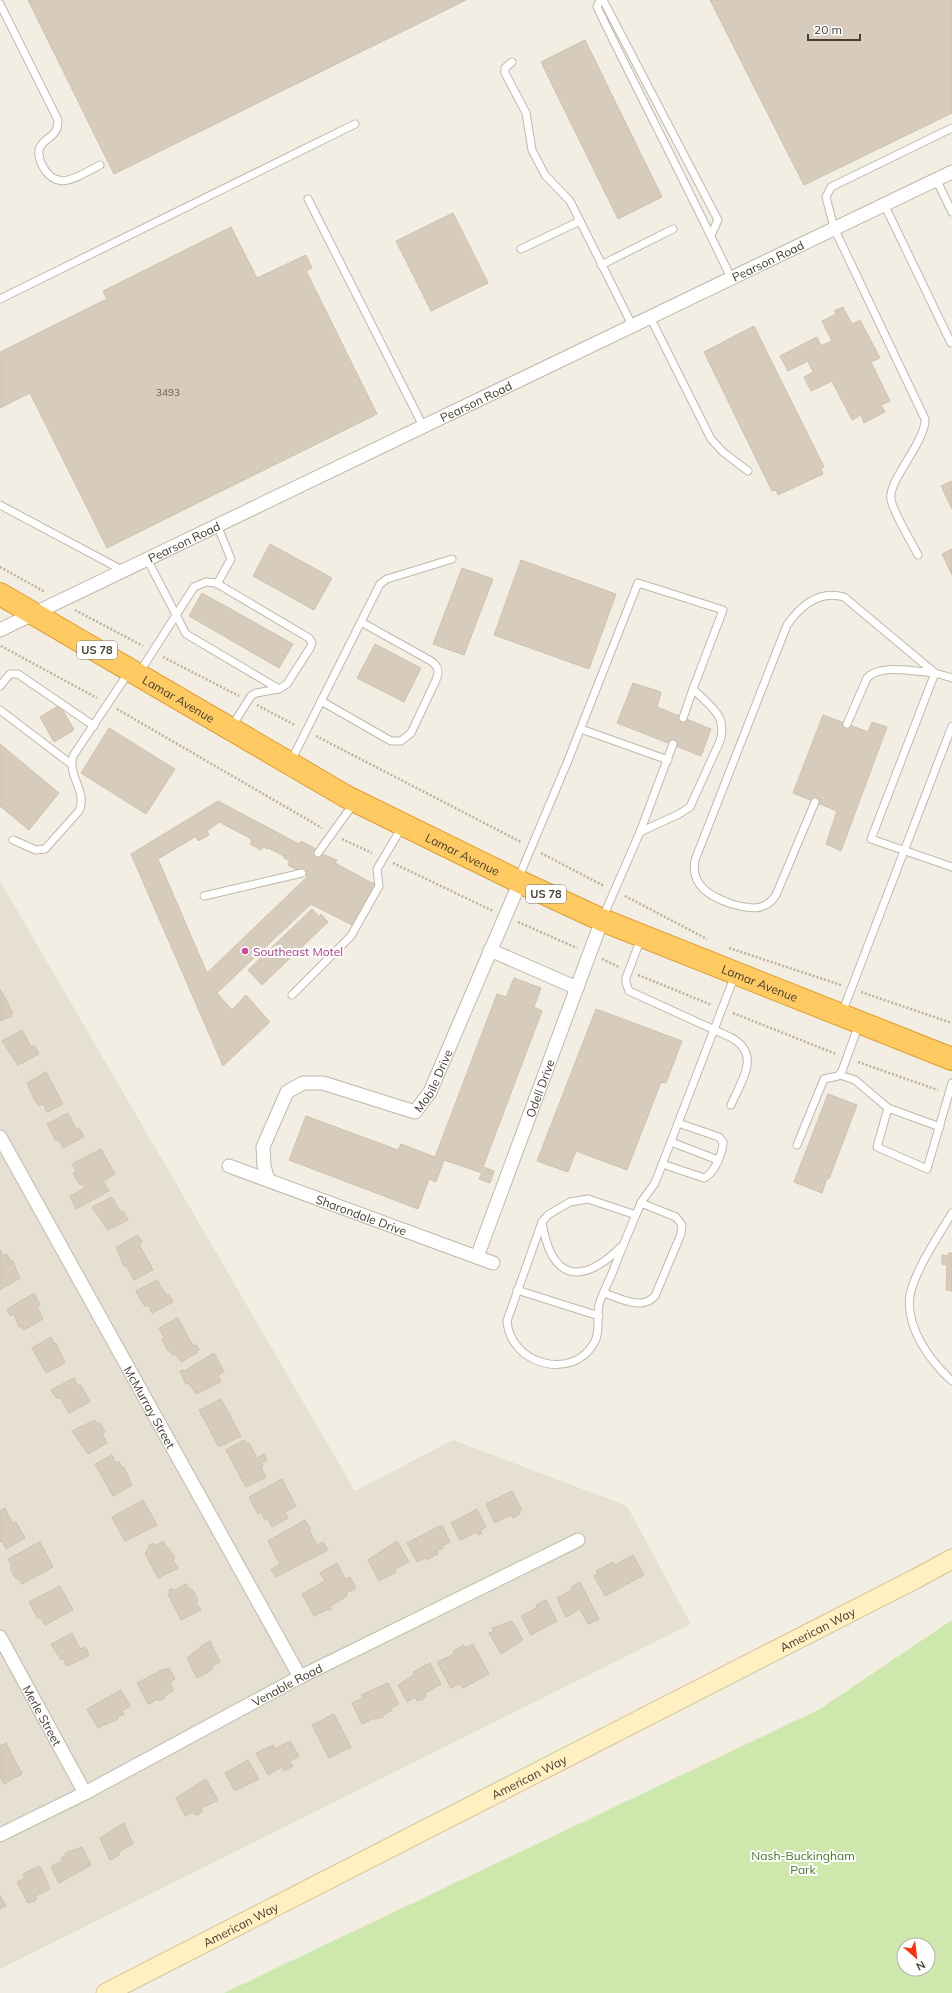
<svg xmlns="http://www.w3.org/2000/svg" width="952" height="1993" font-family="Mulish,sans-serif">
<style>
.residential{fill:#e6e0d2}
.green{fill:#cde7ac;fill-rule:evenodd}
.building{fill:#d7ccbc;stroke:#cfc1ad;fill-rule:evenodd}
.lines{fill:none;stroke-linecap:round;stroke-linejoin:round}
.lane-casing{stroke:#c1b8aa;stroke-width:9}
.street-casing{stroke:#c1b8aa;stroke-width:15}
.secondary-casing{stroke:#d3c293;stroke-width:21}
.highway-casing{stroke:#de9e32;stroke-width:24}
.path{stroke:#bfb198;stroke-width:2.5;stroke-dasharray:2 2;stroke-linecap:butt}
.lane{stroke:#fff;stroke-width:7}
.street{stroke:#fff;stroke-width:13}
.secondary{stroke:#fff0c1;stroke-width:19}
.highway{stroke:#ffca62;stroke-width:22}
.hotel-dot{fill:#d1479c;stroke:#fff;stroke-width:1.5}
.labels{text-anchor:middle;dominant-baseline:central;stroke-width:4;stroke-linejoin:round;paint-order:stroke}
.number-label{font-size:10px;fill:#696256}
.shield{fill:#fff;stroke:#7c7871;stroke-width:1}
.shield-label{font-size:11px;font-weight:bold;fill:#443e34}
.street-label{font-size:12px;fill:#443e34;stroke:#fff}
.hotel-label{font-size:12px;fill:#b23c85;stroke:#fff;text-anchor:start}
.park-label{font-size:12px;fill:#457627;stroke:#fff}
</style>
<rect width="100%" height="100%" fill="#f2eee4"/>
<!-- residential -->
<path class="residential" d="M0 881 355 1491 453 1440 627 1506 691 1624 0 1969Z"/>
<!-- green -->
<path class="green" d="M952 1620V1993H224L820 1709ZM904 1945H928V1969H904Z"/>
<!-- building -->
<g class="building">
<path d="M28 0H466L114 174Z"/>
<path d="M710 0H952V113L804 185Z"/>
<path d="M585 40 662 197 618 219 541 62Z"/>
<path d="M453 213 488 283 431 311 396 241Z"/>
<path d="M231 227 257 278 306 255 312 268 306 271 377 414 107 548 30 393 0 408V352L107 299 103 291Z"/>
<path d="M843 307 852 324 860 320 880 358 871 362 890 401 881 405 885 412 864 423 861 415 852 420 832 381 811 391 804 377 813 372 808 361 788 371 780 356 817 337 821 346 832 341 822 321 836 314 834 311Z"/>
<path d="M754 326 824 467 821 469 823 474 778 495 776 490 772 491 704 352Z"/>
<path d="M952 481V509L941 486Z"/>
<path d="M270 544 332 578 314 610 253 576Z"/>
<path d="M952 549V575L942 554Z"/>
<path d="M521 560 616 594 589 669 494 635Z"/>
<path d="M462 568 493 579 464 655 433 644Z"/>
<path d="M202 593 293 644 279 668 189 616Z"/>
<path d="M375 644 421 668 404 702 357 678Z"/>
<path d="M633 683 661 692 657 707 711 729 701 756 617 723Z"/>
<path d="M60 705 74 730 54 742 40 717Z"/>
<path d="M823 715 868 732 872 722 887 727 841 851 826 844 837 811 793 793Z"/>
<path d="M109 728 175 769 146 814 81 773Z"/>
<path d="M0 744 59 793 29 830 0 806Z"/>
<path d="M218 801 299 844 301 841 316 849 314 851 337 860 335 863 376 885 354 926 311 904 217 993 232 1010 246 995 270 1022 223 1066 131 854ZM219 822 248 837 252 841 250 844 261 850 263 847 268 849V848L284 856V858L290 861 288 865 308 876 207 973 158 859 193 838 196 837 198 841 209 835 207 831Z"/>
<path d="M312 909 319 917 321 914 328 922 262 985 248 970Z"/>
<path d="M514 978 541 988 534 1007 542 1011 483 1167 494 1171 490 1183 479 1179 482 1173 444 1160 436 1182 429 1179 418 1209 289 1160 306 1116 398 1150 401 1144 435 1157 497 994 506 997Z"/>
<path d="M0 989 13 1013 11 1015 12 1016 0 1021Z"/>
<path d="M596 1009 682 1041 666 1083 661 1082 627 1170 576 1151 568 1172 537 1161Z"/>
<path d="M22 1030 31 1047 34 1045 39 1054 18 1065 2 1041Z"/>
<path d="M46 1072 63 1104 47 1112 43 1104 39 1106 35 1101 27 1083Z"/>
<path d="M828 1094 857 1105 829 1179 827 1178 822 1193 794 1182Z"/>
<path d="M68 1113 76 1129 79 1128 84 1137 63 1148 59 1140 56 1141 47 1124Z"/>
<path d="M101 1149 115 1174 103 1181 109 1191 76 1209 70 1196 85 1188 83 1184 80 1185 73 1173 76 1171 72 1164Z"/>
<path d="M112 1197 121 1213 123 1211 128 1220 108 1230 92 1207Z"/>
<path d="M138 1235 142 1242 139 1244 153 1270 134 1280 126 1265 124 1266 116 1247Z"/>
<path d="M0 1250 3 1256 7 1254 10 1261 12 1260 20 1278 0 1290Z"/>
<path d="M948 1253H952V1291L946 1290 947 1265 942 1264V1255L948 1256Z"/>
<path d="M157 1280 164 1292 165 1291 166 1296 169 1294 173 1302 152 1313 148 1305 145 1307 136 1291Z"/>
<path d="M34 1293 40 1305 37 1307 43 1319 24 1330 21 1326 19 1327 14 1314 10 1316 7 1309Z"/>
<path d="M178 1318 193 1346 196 1345 199 1350 196 1351 197 1353 181 1362 176 1354 173 1355 170 1350 168 1351 162 1339 164 1338 159 1328Z"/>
<path d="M51 1337 54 1344 56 1343 65 1363 46 1373 32 1348Z"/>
<path d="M214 1353 224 1372 218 1375 221 1382 196 1394 191 1386 188 1383 186 1384 180 1371 186 1370Z"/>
<path d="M74 1378 78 1386 81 1385 90 1402 69 1413 60 1397 57 1399 51 1390Z"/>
<path d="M221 1399 241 1436 219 1447 199 1410Z"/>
<path d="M95 1420 97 1424 100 1423 105 1432 102 1433 107 1443 88 1454 72 1431Z"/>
<path d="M244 1440 247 1444 249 1443 257 1458 264 1454 267 1460 261 1463 263 1466 261 1467 266 1477 246 1487 226 1450Z"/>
<path d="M112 1455 116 1463 119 1461 122 1468 124 1467 132 1485 113 1496 95 1464Z"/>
<path d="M282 1479 296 1506 285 1512 284 1510 288 1518 272 1527 268 1519 265 1520 261 1512 258 1514 249 1497Z"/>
<path d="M512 1491 522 1510 519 1511 520 1514 513 1518 511 1515 495 1523 486 1504Z"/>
<path d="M143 1500 157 1525 125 1541 112 1517Z"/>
<path d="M5 1508 13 1524 16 1522 25 1538 6 1549 2 1541 0 1542V1511Z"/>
<path d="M477 1509 486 1527 480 1531 482 1533 478 1535 476 1532 460 1540 451 1523Z"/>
<path d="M305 1520 311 1529 309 1530 317 1545 323 1542 328 1550 276 1577 271 1570 280 1564 268 1541Z"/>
<path d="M442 1525 450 1542 442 1546 443 1548 437 1551 438 1554 427 1560 426 1558 417 1562 407 1543Z"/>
<path d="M163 1541 175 1558 173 1560 178 1568 158 1578 145 1553 149 1548 148 1546 154 1543 156 1546Z"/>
<path d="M397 1541 409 1562 395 1569 396 1572 379 1581 368 1560Z"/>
<path d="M40 1542 53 1567 22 1584 18 1578 16 1579 10 1568 12 1566 8 1559Z"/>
<path d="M633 1555 644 1575 605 1596 594 1576 598 1574 596 1571 613 1562 615 1565Z"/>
<path d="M337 1563 345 1579 350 1577 356 1588 346 1593 347 1596 330 1606 331 1609 329 1610 328 1609 314 1616 302 1594 325 1581 320 1573Z"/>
<path d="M580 1582 599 1619 588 1624 580 1609 566 1617 557 1598 572 1590 571 1587Z"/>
<path d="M186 1584 190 1590 192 1589 198 1600 196 1602 201 1610 181 1620 168 1594 170 1593 169 1590 172 1588 173 1591Z"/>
<path d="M60 1586 73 1610 45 1625 41 1618 38 1619 29 1602Z"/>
<path d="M546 1600 557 1621 531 1635 521 1616 537 1608 536 1605Z"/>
<path d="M512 1621 523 1640 501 1654 489 1633 494 1631 492 1628Z"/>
<path d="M72 1633 80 1649 84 1647 85 1650 87 1649 89 1656 67 1666 63 1658 61 1660 51 1644Z"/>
<path d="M210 1641 220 1662 212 1666 213 1668 209 1672 197 1678 187 1658 201 1647V1646Z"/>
<path d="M473 1644 489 1674 463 1688 459 1684 451 1688 437 1662 454 1654 453 1651 464 1645 465 1648Z"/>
<path d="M430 1663 441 1684 425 1693 426 1696 421 1701 420 1699 417 1701 415 1697 407 1702 398 1685 414 1675 413 1672Z"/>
<path d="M169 1668 175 1679 170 1682 174 1690 164 1696 165 1698 159 1701 158 1699 148 1704 137 1683 164 1669 165 1670Z"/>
<path d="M388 1683 399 1704 391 1708 392 1710 382 1716 383 1717 375 1719 374 1718 362 1724 352 1703 363 1698 361 1695Z"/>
<path d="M121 1690 130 1706 122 1711 124 1714 117 1717 118 1719 98 1728 87 1709Z"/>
<path d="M334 1714 351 1747 329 1758 312 1725Z"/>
<path d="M290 1741 299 1756 290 1761 293 1766 284 1771 282 1767 268 1775 256 1753 273 1745 275 1749Z"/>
<path d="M6 1743 22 1774 4 1784 0 1777V1746Z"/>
<path d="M248 1760 259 1779 235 1791 225 1773Z"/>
<path d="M206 1779 218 1800 201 1808 203 1811 198 1815 197 1814 195 1815 193 1812 185 1816 176 1798Z"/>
<path d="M124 1823 133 1844 118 1852 120 1855 110 1860 100 1838Z"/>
<path d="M82 1847 91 1865 59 1883 51 1867 63 1860 61 1858 66 1855 65 1853Z"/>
<path d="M40 1866 50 1889 35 1896 37 1899 34 1902 28 1903 17 1882 25 1878 23 1875 26 1872Z"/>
<path d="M0 1895 6 1906 0 1909Z"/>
</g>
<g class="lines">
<defs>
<g id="lane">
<path d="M600 0 597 7C641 98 688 187 731 278"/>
<path d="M603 0 718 220 711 235"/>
<path d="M0 4 58 120C58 138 47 135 40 147 37 153 40 160 42 165 57 194 78 176 100 165"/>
<path d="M512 62 505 68V73L526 113 532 150 545 175 570 201 632 325"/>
<path d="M936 179 952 212"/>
<path d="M308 199 423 426"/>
<path d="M884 204 951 343H952"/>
<path d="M521 249 580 221"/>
<path d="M601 265 673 229"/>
<path d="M0 299 355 124"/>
<path d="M650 317 711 439 723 452 748 471"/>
<path d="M0 505 122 570"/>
<path d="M217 525 231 559 217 584"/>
<path d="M918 555C911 541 894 514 891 500 887 481 926 442 925 419L834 228 826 197 831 187 952 128"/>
<path d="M147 559 186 634 279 689"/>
<path d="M139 673 194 587 206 582 216 583 309 638 312 643 310 648 287 684 279 689 256 693 251 696 232 726"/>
<path d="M0 686 10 674H18L94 726"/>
<path d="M321 701 391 741H401L411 733 436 680C440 671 438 666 431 661L361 622"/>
<path d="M0 710 71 764"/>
<path d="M683 718 693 689"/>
<path d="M847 724 867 678C880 663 917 672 935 673L871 839 952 867"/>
<path d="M581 729 668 760"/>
<path d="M291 761 380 584 387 579 452 559"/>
<path d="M815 802 776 895C765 912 750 909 732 904 711 897 690 886 695 860L787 625C801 605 820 590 844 597L935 673 952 678"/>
<path d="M640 832 673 744"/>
<path d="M13 840 36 850 45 849 79 811C88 792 67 776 73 756L129 672"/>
<path d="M318 853 354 803"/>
<path d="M518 879 567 763 638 583 723 610 693 689C710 706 728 716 720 741L690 807 679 814 640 832 603 917"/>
<path d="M204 896 302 873"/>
<path d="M641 938 626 978V983L629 991 730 1037C762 1054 742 1079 731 1105"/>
<path d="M292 995 351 936 379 886 377 869 402 827"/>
<path d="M842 1013 952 726"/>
<path d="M840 1075 855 1080 888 1108 940 1127"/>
<path d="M888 1108 877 1147 927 1169 952 1083"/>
<path d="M671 1142 718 1160"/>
<path d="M797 1145 824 1079 838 1076 842 1071 859 1024"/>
<path d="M662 1164 704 1178C714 1174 723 1153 723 1142L719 1137 678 1123"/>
<path d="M952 1213C939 1235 915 1270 910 1295 905 1327 930 1361 952 1381"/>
<path d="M636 1215 588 1199 570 1202 548 1215 542 1222 507 1321C510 1364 572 1382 594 1343 601 1331 596 1318 599 1305 602 1293 609 1282 613 1271 622 1248 631 1226 641 1203L642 1201 655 1183 735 975"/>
<path d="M542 1222C551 1279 580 1287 621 1247"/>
<path d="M517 1290 599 1316"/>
<path d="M604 1293C619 1298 642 1311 655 1296L681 1234 682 1225 676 1217 641 1203"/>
</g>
<g id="street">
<path id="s1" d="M0 630 952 172"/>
<path d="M490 950 577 988"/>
<path id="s2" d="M0 1137 300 1677"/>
<path id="s3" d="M229 1166 493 1263"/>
<path id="s4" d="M268 1180 264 1166 263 1147 287 1092 303 1083H323L415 1112 430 1092 520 882"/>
<path id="s5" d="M477 1257 602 920"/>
<path id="s6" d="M0 1637 85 1793"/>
<path id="s7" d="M0 1835 85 1793 300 1677 578 1540"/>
</g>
<g id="secondary">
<path id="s8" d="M106 1993 917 1578 952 1559"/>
</g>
<g id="highway">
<path id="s9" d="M0 594 347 797 520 882 602 920 952 1059"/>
</g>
</defs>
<!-- lane casing -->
<use href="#lane" class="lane-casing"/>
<!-- street casing -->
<use href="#street" class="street-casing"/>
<!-- secondary casing -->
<use href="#secondary" class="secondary-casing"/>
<!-- highway casing -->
<use href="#highway" class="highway-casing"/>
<!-- path -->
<g class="path">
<path d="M0 567 45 592"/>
<path d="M75 610 143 646"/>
<path d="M1 646 97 698"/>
<path d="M163 657 239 696"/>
<path d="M257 705 295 725"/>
<path d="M117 709 322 828"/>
<path d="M316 736 521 842"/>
<path d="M342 839 372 853"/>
<path d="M541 853 604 886"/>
<path d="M393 863 493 911"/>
<path d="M625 896 707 939"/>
<path d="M518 922 577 948"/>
<path d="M729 948 841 985"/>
<path d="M602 959 619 967"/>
<path d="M638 975 712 1005"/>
<path d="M861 992 952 1023"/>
<path d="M733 1013 836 1054"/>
<path d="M858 1062 938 1090"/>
</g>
<!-- lane -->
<use href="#lane" class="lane"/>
<!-- street -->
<use href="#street" class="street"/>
<!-- secondary -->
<use href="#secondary" class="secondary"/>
<!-- highway -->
<use href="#highway" class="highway"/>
</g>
<!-- markers -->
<circle class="hotel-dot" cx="245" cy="951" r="4"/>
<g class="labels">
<!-- number labels -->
<g class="number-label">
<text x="168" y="392">3493</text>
</g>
<!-- shield labels -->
<g class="shield">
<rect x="77" y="641" width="40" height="18" rx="3"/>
<rect x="526" y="885" width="40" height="18" rx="3"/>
</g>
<g class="shield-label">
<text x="97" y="650">US 78</text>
<text x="546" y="894">US 78</text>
</g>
<!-- street labels -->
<g class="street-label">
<text stroke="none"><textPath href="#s1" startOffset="852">Pearson Road</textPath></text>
<text stroke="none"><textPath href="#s1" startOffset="528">Pearson Road</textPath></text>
<text stroke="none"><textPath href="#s1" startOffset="204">Pearson Road</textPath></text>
<text stroke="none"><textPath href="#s9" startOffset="207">Lamar Avenue</textPath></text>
<text stroke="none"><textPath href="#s9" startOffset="531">Lamar Avenue</textPath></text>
<text stroke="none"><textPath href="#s9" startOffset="855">Lamar Avenue</textPath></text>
<text stroke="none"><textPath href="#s4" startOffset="265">Mobile Drive</textPath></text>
<text stroke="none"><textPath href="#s5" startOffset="180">Odell Drive</textPath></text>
<text stroke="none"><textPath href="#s3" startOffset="141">Sharondale Drive</textPath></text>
<text stroke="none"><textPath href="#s2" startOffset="309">McMurray Street</textPath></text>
<text stroke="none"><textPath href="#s8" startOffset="799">American Way</textPath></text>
<text stroke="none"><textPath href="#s7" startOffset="324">Venable Road</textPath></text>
<text stroke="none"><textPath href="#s6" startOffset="89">Merle Street</textPath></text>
<text stroke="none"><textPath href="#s8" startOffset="475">American Way</textPath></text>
<text stroke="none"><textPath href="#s8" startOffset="151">American Way</textPath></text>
</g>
<!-- hotel labels -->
<g class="hotel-label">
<text x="253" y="951">Southeast Motel</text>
</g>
<!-- park labels -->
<g class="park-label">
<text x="803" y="1855">Nash-Buckingham<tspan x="803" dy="14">Park</tspan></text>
</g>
</g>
<!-- north arrow -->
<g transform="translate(916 1957) rotate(152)"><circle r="19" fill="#ffffff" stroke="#b4b2ae"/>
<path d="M0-3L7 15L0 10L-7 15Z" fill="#fc3311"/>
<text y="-6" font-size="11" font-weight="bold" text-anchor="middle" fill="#443e34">N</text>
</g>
<!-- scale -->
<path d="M808 34v6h52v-6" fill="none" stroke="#443e34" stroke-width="2"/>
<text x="814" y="34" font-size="12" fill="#443e34" stroke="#ffffff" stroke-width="3" paint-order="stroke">20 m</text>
</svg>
